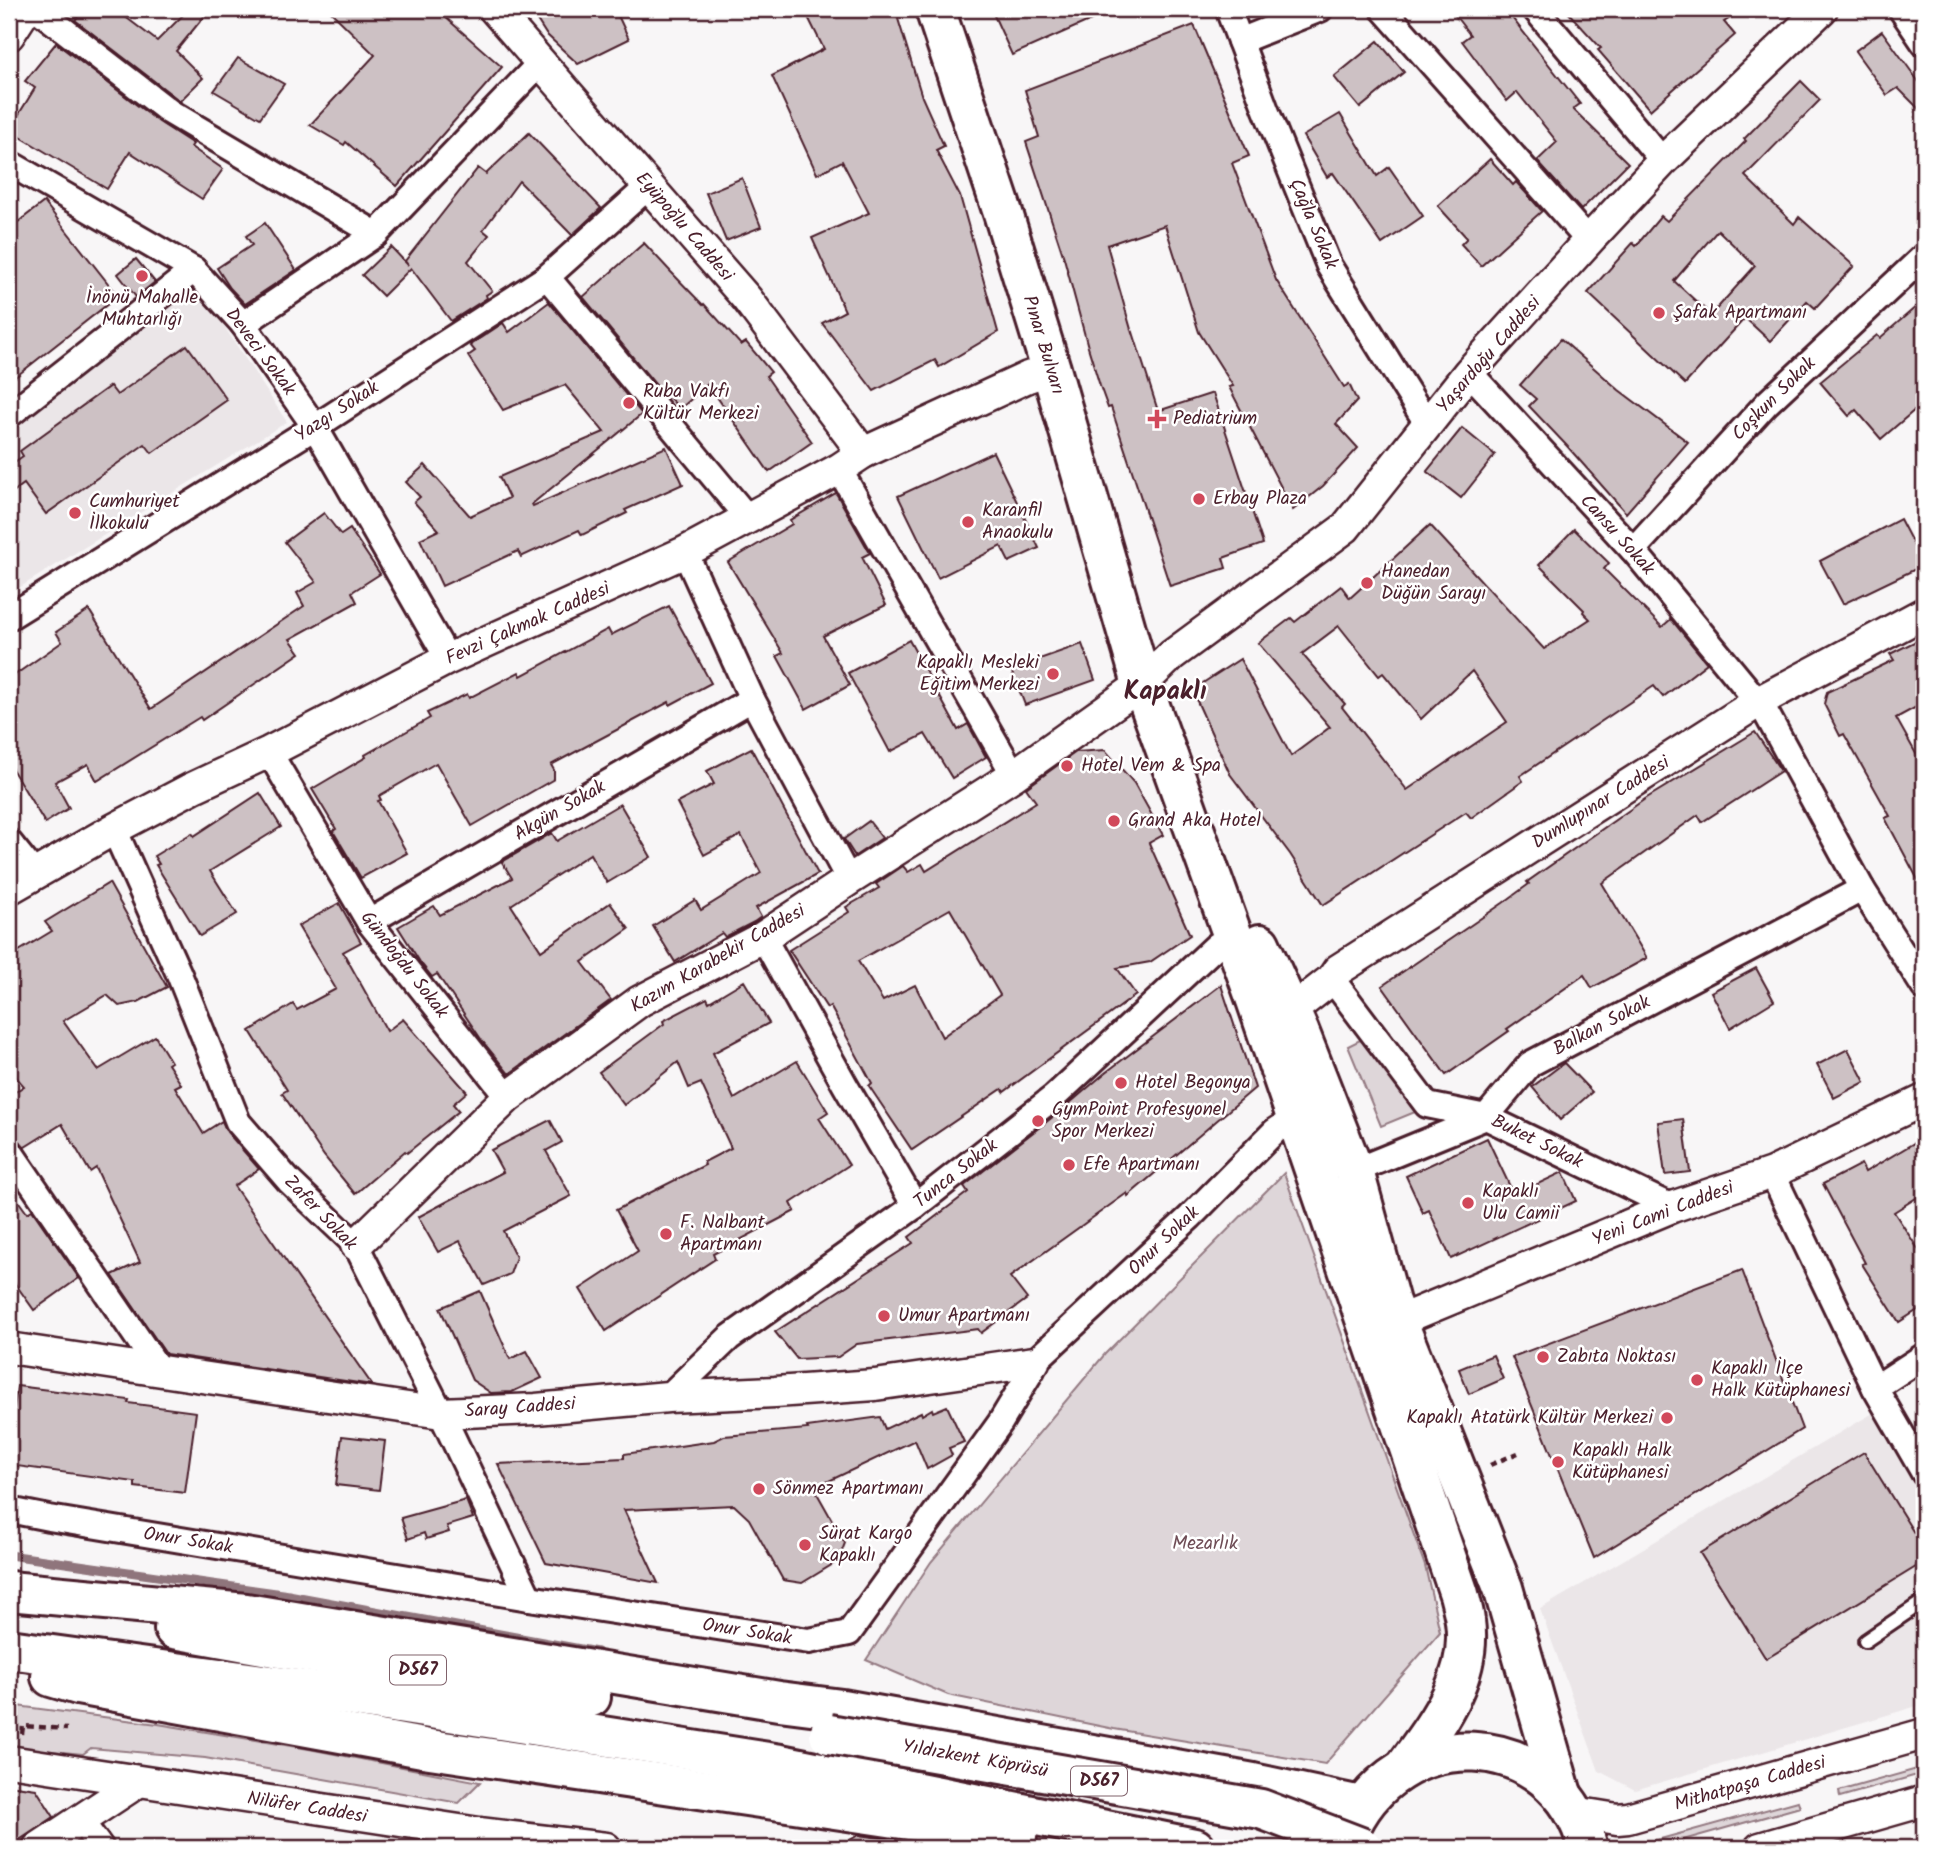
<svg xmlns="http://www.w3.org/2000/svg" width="1933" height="1857" font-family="Kalam,sans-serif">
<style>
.built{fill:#ebe6e8}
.green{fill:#ded6d9;stroke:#947a82;stroke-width:2}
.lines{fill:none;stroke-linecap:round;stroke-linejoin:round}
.stream{stroke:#8f747b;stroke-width:9}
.building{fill:#cdc1c4;stroke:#4a1f2b;stroke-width:2;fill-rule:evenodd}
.service-casing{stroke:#4a1f2b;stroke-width:18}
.minor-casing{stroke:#4a1f2b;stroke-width:30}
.tertiary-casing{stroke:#4a1f2b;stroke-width:35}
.primary-casing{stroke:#4a1f2b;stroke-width:44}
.trunk-casing{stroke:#4a1f2b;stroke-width:44}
.path{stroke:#4a1f2b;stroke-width:4.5;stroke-dasharray:7 5;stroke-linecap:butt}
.service{stroke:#fff;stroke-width:12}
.minor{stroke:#fff;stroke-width:24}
.tertiary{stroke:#fff;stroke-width:30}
.primary{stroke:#fff;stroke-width:38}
.trunk{stroke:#fff;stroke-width:38}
.trunk-bridge-casing{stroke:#4a1f2b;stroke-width:44;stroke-linecap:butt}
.trunk-bridge{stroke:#fff;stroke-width:38}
.poi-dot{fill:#d1495b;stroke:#fff;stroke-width:2.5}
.labels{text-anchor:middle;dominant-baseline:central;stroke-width:5;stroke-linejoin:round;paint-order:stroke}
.shield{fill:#fff;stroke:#80626b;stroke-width:2}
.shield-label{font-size:18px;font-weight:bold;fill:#4a1f2b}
.street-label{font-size:19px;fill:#4a1f2b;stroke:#fff}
.poi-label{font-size:19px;fill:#4a1f2b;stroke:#fff;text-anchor:start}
.park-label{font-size:19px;fill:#6f4d56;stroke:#fff}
.district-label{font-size:26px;font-weight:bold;fill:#4a1f2b;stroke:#fff}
</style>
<rect width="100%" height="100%" fill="#f8f6f7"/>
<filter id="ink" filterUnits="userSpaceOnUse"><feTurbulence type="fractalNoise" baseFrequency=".0143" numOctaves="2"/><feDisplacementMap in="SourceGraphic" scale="14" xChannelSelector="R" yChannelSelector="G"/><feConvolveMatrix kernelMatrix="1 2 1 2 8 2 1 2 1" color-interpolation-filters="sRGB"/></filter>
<g filter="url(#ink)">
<!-- built -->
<g class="built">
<path d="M196 284 287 422 9 594V431Z"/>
<path d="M1875 1412 1924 1499V1704L1635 1790 1599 1771 1540 1609Z"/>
</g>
<!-- green -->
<g class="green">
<path d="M1364 1038 1415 1112 1381 1126 1348 1046Z"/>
<path d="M1284 1173 1425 1566 1440 1632 1325 1764 1114 1729 948 1695 866 1660 931 1562 1105 1354Z"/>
<path d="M9 1705 158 1724 309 1749 480 1782 459 1803 205 1758 91 1748 83 1754 9 1747Z"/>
<path d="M1924 1767V1773L1840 1797 1839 1791Z"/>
<path d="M1798 1801 1800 1807 1655 1848H1628Z"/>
</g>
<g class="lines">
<!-- stream -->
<path class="stream" d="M9 1555 283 1594 597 1652"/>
</g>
<!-- building -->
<g class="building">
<path d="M84 9H115L157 41 189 9H201L206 14 176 51 203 78 180 101 75 20Z"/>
<path d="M328 9H436L502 67 397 186 346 142 344 145 310 125 375 55Z"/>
<path d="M530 9H615L629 39 578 64 546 34Z"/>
<path d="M804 9H895L922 97 944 146 936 150 960 196 998 332 939 367 935 360 874 391 822 323 845 311 812 238 869 213 842 161 817 174 772 76 824 49Z"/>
<path d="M991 9H1116L1012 55Z"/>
<path d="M1450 9H1505L1580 104 1573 109 1628 163 1581 210 1537 161 1557 142 1517 92 1507 101 1462 41 1470 35Z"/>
<path d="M1565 9H1745L1724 22 1735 35 1650 110 1598 50 1601 48Z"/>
<path d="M1194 25 1249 156 1232 163 1276 280 1344 387 1349 384 1357 401 1336 424 1358 448 1323 486 1293 510 1229 387 1233 386 1199 332 1165 225 1107 245 1132 333 1133 332 1158 411 1213 393 1263 544 1223 558 1226 568 1170 586 1111 407 1108 408 1100 386 1088 347 1064 258 1026 142 1039 137 1025 90Z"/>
<path d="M1882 31 1924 89V114L1898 88 1887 95 1855 51Z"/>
<path d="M1378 41 1404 72 1360 108 1334 77Z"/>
<path d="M56 43 159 122 193 144 191 147 223 169 202 199 130 152 107 189 9 130 35 88 25 81Z"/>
<path d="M238 58 284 84 260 118 214 91Z"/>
<path d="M1801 81 1820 100 1745 176 1794 224 1799 217 1854 266 1815 308 1807 301 1770 341 1745 318 1685 384 1588 293 1633 243 1636 246 1661 216 1667 221 1746 141 1744 139ZM1718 230 1755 266 1711 315 1674 281Z"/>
<path d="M1340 114 1377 176 1389 167 1423 216 1382 244 1333 173 1327 177 1303 136Z"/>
<path d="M529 133 601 208 572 235 519 181 483 230 489 235 468 261 492 291 486 295 487 298 451 321 411 268 383 296 362 275 391 247 408 265 405 261 478 168 486 174Z"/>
<path d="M1490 159 1513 185 1516 182 1542 211 1481 266 1461 244 1467 238 1438 206Z"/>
<path d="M742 178 761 227 726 241 706 193Z"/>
<path d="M44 202 118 296 9 382V229Z"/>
<path d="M265 223 296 270 245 304 230 288 217 268 252 245 246 236Z"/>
<path d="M644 243 671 272 703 305 704 304 741 345 746 342 771 372 766 376 812 442 769 472 708 384 680 409 666 394 664 395 583 297Z"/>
<path d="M136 259 155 282 136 297 118 274Z"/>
<path d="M1924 300V402L1881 439 1856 410 1849 416 1820 382 1877 335 1880 338Z"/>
<path d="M549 302 642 414 532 504 533 506 666 447 683 484 625 510 627 513 582 535 579 530 521 557 518 551 442 586 420 539 439 530 414 502 420 497 406 482 425 465 470 516 509 498 499 477 604 432 565 385 503 410 468 356 475 351 470 345 503 323 509 332Z"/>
<path d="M1561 339 1619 390 1688 442 1626 513 1567 446 1529 406 1536 399 1520 385Z"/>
<path d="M187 345 227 400 152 453 145 444 46 514 24 484 9 495V466L23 456 20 451 110 386 117 395Z"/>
<path d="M1462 428 1495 455 1461 498 1427 471Z"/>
<path d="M993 452 1039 548 1009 562 1001 546 938 578 898 496Z"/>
<path d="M836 493 870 553 862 557 886 605 823 636 850 685 806 709 777 656 783 653 728 562 792 524 790 520Z"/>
<path d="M324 513 341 535 350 529 380 574 352 592 357 602 290 639 300 653 202 720 200 717 97 781 88 764 55 782 69 808 45 823 9 764V679L62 642 56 632 89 610 151 709 304 606 297 593 316 582 285 542Z"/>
<path d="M1900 519 1924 565 1843 604 1820 561Z"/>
<path d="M1430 525 1544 649 1590 619 1583 612 1584 610 1539 565 1574 529 1609 563 1604 569 1662 627 1671 619 1707 663 1663 697 1654 686 1520 776 1523 781 1471 818 1466 812 1323 905 1290 854 1230 774 1192 690 1240 659 1291 756 1330 727 1258 643 1291 618 1295 622 1341 586 1350 598ZM1339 626 1379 676 1383 673 1421 719 1472 671 1507 722 1407 790 1342 707 1345 704 1302 654Z"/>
<path d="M669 606 711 683 670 705 669 702 551 765 554 770V779L472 826 436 763 379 796 381 800 378 801 407 853 361 878 333 831 336 829 312 789 366 757 365 755 430 718 427 713 467 694 469 698 519 672 521 676 608 629 611 635Z"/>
<path d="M1924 637V703L1896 718 1924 768V891L1885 818 1890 816 1844 734 1840 736 1824 704 1827 692 1894 660 1890 654Z"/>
<path d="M909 640 958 730 968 724 986 757 952 778 925 734 890 752 848 673Z"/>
<path d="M1082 644 1095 680 1025 705 1011 669Z"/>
<path d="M1755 732 1781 771 1702 822 1698 815 1602 883 1647 958 1592 988 1584 975 1507 1029 1509 1031 1446 1075 1382 986 1503 903 1529 884 1527 882 1645 799Z"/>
<path d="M751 748 818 874 756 908 761 917 754 922 725 937 722 933 675 962 653 926 695 900 701 910 761 873 741 835 704 855 677 803 714 784 707 771Z"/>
<path d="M1105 750 1134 783 1163 835 1149 843 1190 935 1150 962 1117 968 1136 995 1004 1092 1002 1089 912 1150 869 1086 872 1083 830 1006 827 1008 789 950 849 912 846 907 879 888 876 884 903 866 908 872 922 864 926 871 1036 802 1026 788 1076 752ZM950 909 1000 995 942 1037 915 985 883 1001 858 961Z"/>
<path d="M260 793 281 827 210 871 237 914 200 936 156 865 159 864 154 856 192 833 194 836Z"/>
<path d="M620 804 651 857 607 883 590 854 511 905 541 951 610 903 629 929 582 962 611 1000 509 1074 483 1042 437 974 432 977 420 962 398 927 434 906 440 915 512 878 502 862 552 833 557 841Z"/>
<path d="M869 821 882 838 855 856 844 839Z"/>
<path d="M109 883 167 987 138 1002 119 1006 107 995 63 1021 98 1070 155 1036 171 1062 168 1064 181 1084 175 1087 203 1133 222 1121 227 1132 259 1169 234 1186 372 1385 166 1354 112 1275 140 1262 96 1168 90 1172 62 1124 25 1147 16 1137 9 1135V1096L24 1086 9 1069V957L52 931 45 922Z"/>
<path d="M339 903 361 942 343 952 387 1031 403 1019 467 1092 453 1104 459 1111 407 1153 405 1151 355 1194 324 1156 282 1093 287 1090 250 1031 293 1004 297 1010 336 989 298 926Z"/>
<path d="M1756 968 1774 1001 1730 1028 1711 992Z"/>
<path d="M744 981 769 1023 713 1053 734 1099 797 1061 828 1112 819 1118 849 1165 791 1203 795 1211 713 1254 715 1259 606 1331 580 1289 638 1251 616 1210 705 1165 704 1162 731 1148 701 1083 689 1088 678 1062 624 1105 599 1072 664 1024 663 1021 707 998 709 1002Z"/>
<path d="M1221 985 1255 1088 1128 1196 1127 1193 1010 1277 1027 1299 981 1333 978 1329 857 1344 838 1357 797 1359 775 1332 913 1243 909 1237 968 1192 964 1186 1063 1109 1105 1073Z"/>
<path d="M1848 1049 1865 1082 1834 1098 1817 1065Z"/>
<path d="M1564 1063 1592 1092 1560 1120 1532 1087Z"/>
<path d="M1683 1119 1690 1172 1665 1175 1658 1122Z"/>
<path d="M550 1120 562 1142 546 1151 571 1196 503 1231 516 1257 510 1274 484 1285 460 1241 438 1252 418 1217 503 1172 491 1150Z"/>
<path d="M1924 1137V1193L1894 1212 1924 1258V1306L1899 1322 1862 1264 1865 1263 1823 1184 1861 1164 1865 1172Z"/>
<path d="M1487 1138 1514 1195 1563 1172 1576 1201 1451 1259 1429 1210 1423 1213 1406 1176Z"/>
<path d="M9 1188 27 1213 32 1210 79 1278 34 1310 9 1275Z"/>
<path d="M1742 1270 1802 1429 1594 1558 1512 1357Z"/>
<path d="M480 1291 510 1359 527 1351 542 1378 512 1392 491 1393 472 1380 440 1308Z"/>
<path d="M1493 1355 1503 1379 1469 1394 1459 1369Z"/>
<path d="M17 1386 129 1400 128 1403 196 1412 185 1493 135 1487V1482L9 1465V1450Z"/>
<path d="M947 1406 964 1442 949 1448 952 1455 927 1469 915 1440 814 1488 845 1543 838 1561 802 1583 783 1580 749 1519 734 1505 624 1510 658 1583 546 1563 498 1464 624 1458V1454L714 1441 724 1436 808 1429 807 1427 880 1417 885 1429 921 1412 922 1415 932 1409 933 1412Z"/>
<path d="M342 1436 385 1441 379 1490 336 1485Z"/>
<path d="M1864 1452 1924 1549V1562L1766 1659 1700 1553Z"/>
<path d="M466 1500 473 1518 447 1526 449 1532 426 1539 424 1533 408 1539 401 1518Z"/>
<path d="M9 1785 36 1789 54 1817 9 1847Z"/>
<path d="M858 1835 888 1839 894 1848H838Z"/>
</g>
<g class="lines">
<defs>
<path id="service" d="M1865 1641 1924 1601"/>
<g id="minor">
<path d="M37 9 170 112 376 234"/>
<path d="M1228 9 1266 110 1329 266 1428 425"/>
<path d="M1383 9 1579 230 1590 239"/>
<path d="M1535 9 1663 161"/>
<path d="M1901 9 1924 43"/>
<path d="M1240 41 1320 9"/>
<path d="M9 163 194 270 243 324 315 427 448 659"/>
<path d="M547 277 747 517"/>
<path d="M243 324 376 234 540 63"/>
<path d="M1469 372 1633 550 1758 702 1766 713 1862 889 1924 987"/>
<path d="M9 415 194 270"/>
<path d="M839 469 1014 775"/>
<path d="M1633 550 1767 403 1924 256"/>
<path d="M685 552 752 699 849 880"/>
<path d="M9 617 315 427 547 277 649 186"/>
<path d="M269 752 369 922 508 1097"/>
<path d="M114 829 179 974 238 1122 289 1181 356 1245 441 1413 529 1598"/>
<path d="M9 842 34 873"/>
<path d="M369 922 752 699"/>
<path d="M763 937 845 1085 915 1206"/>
<path d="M1332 979 1427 1105 1486 1117 1672 1207"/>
<path d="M9 1150 160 1371"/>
<path d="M1354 1171 1486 1117 1530 1064 1862 889"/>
<path d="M1772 1173 1875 1388 1924 1473"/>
<path d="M1875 1388 1924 1356"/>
<path d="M668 1397 729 1338 915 1206 1054 1097 1216 946 1232 935"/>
<path d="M9 1510 49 1518 529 1598 809 1641 849 1633 1000 1423 1032 1370 1034 1362 1190 1217 1275 1131 1296 1117"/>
<path d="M80 1820 101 1848"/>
</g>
<g id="tertiary">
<path d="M494 9 747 299 863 453"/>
<path d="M9 35 26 9"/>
<path d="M9 889 114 829 192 788 269 752 448 659 685 552 839 469 863 453 1028 377 1051 369"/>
<path d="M1290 1012 1332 979 1338 970 1758 702 1924 613"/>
<path d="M356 1245 508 1097 640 1001 763 937 849 880 1014 775 1142 684 1172 655 1345 528 1469 372 1590 239 1663 161 1822 9"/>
<path d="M1398 1321 1672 1207 1772 1173 1924 1100"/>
<path d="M9 1348 441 1413 536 1409 668 1397 775 1392 875 1385 1034 1362"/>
<path d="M9 1761 479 1833 606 1848"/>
<path d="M1574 1812 1617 1819 1628 1818 1924 1734"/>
<path d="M38 1848 138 1782"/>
<path d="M1760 1848 1924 1801"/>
</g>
<g id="primary">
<path d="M935 9 1003 213 1051 369 1142 684 1256 1000 1459 1594C1461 1602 1464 1612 1465 1621 1473 1677 1437 1723 1406 1766"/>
<path d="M1260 944 1299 1031 1354 1171 1390 1302 1503 1588 1562 1794"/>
<path d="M1347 1836C1394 1719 1557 1724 1588 1848"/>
</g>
<g id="trunk">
<path d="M9 1591 246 1613 779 1701 842 1709 1253 1783 1361 1806"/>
<path d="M174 1629 280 1648 591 1697"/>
<path d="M9 1649 328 1693 781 1764 1195 1848"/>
<path d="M51 1677 78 1685 423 1748 1017 1836"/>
</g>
</defs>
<!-- service casing -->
<use href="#service" class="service-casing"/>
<!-- minor casing -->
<use href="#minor" class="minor-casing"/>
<!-- tertiary casing -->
<use href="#tertiary" class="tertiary-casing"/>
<!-- primary casing -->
<use href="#primary" class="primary-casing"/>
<!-- trunk casing -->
<use href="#trunk" class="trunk-casing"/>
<!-- path -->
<g class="path">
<path d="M1490 1465 1518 1453"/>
<path d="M22 1734 23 1726 67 1729"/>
</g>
<!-- service -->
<use href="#service" class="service"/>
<!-- minor -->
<use href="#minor" class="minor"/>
<!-- tertiary -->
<use href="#tertiary" class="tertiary"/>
<!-- primary -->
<use href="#primary" class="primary"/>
<!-- trunk -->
<use href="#trunk" class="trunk"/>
<defs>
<path id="trunk-bridge" d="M829 1734 1261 1809 1363 1848"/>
</defs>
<!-- trunk-bridge casing -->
<use href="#trunk-bridge" class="trunk-bridge-casing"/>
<!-- trunk-bridge -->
<use href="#trunk-bridge" class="trunk-bridge"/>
</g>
</g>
<!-- markers -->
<g class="poi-dot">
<circle cx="142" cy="276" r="7"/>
<circle cx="1659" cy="313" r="7"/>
<circle cx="629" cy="403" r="7"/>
<path d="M1153.5 408.5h7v7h7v7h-7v7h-7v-7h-7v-7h7z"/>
<circle cx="1199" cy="499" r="7"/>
<circle cx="75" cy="513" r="7"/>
<circle cx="968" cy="522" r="7"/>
<circle cx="1367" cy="583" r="7"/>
<circle cx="1053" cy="674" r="7"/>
<circle cx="1067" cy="766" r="7"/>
<circle cx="1114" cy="821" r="7"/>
<circle cx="1121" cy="1083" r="7"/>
<circle cx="1038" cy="1121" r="7"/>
<circle cx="1069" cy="1165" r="7"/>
<circle cx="1468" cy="1203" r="7"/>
<circle cx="666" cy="1234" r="7"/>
<circle cx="884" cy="1316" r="7"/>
<circle cx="1543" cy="1357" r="7"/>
<circle cx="1697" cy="1380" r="7"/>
<circle cx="1667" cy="1418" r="7"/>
<circle cx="1558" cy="1462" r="7"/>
<circle cx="759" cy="1489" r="7"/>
<circle cx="805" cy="1545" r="7"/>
</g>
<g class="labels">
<!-- shield labels -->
<g class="shield">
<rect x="390" y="1655.5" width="56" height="29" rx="5"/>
<rect x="1071" y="1766.5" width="56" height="29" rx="5"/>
</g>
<g class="shield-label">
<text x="418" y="1670">D567</text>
<text x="1099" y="1781">D567</text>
</g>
<!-- street labels -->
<g class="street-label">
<text transform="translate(1313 224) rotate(67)">Çağla Sokak</text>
<text transform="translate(684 227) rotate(49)">Eyüpoğlu Caddesi</text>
<text transform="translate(1043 345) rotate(73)">Pınar Bulvarı</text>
<text transform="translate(260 352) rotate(53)">Deveci Sokak</text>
<text transform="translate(1489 355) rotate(-49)">Yaşardoğu Caddesi</text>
<text transform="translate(1774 399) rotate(-45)">Coşkun Sokak</text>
<text transform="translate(337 412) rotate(-33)">Yazgı Sokak</text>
<text transform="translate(1617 535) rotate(48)">Cansu Sokak</text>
<text transform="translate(528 624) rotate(-24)">Fevzi Çakmak Caddesi</text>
<text transform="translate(1601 803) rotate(-32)">Dumlupınar Caddesi</text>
<text transform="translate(560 811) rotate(-30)">Akgün Sokak</text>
<text transform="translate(718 959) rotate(-30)">Kazım Karabekir Caddesi</text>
<text transform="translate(404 965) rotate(52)">Gündoğdu Sokak</text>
<text transform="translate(1602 1026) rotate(-28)">Balkan Sokak</text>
<text transform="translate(1537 1142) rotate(26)">Buket Sokak</text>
<text transform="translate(956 1174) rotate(-38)">Tunca Sokak</text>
<text transform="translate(320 1213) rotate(46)">Zafer Sokak</text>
<text transform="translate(1663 1214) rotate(-21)">Yeni Cami Caddesi</text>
<text transform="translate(1164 1241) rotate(-44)">Onur Sokak</text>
<text transform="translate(520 1408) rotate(-4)">Saray Caddesi</text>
<text transform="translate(188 1541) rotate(9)">Onur Sokak</text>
<text transform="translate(747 1632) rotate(9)">Onur Sokak</text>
<text transform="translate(975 1759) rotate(10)">Yıldızkent Köprüsü</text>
<text transform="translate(1750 1784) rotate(-16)">Mithatpaşa Caddesi</text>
<text transform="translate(307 1808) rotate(9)">Nilüfer Caddesi</text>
</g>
<!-- poi labels -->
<g class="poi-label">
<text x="142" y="298" text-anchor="middle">İnönü Mahalle<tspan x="142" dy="22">Muhtarlığı</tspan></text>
<text x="1673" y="313">Şafak Apartmanı</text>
<text x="643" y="392">Ruba Vakfı<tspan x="643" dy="22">Kültür Merkezi</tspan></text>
<text x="1173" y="419">Pediatrium</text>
<text x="1213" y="499">Erbay Plaza</text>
<text x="89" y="502">Cumhuriyet<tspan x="89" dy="22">İlkokulu</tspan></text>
<text x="982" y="511">Karanfil<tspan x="982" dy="22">Anaokulu</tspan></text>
<text x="1381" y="572">Hanedan<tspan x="1381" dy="22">Düğün Sarayı</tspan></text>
<text x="1039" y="663" text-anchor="end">Kapaklı Mesleki<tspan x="1039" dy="22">Eğitim Merkezi</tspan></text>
<text x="1081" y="766">Hotel Vem &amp; Spa</text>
<text x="1128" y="821">Grand Aka Hotel</text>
<text x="1135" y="1083">Hotel Begonya</text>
<text x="1052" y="1110">GymPoint Profesyonel<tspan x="1052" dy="22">Spor Merkezi</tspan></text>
<text x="1083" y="1165">Efe Apartmanı</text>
<text x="1482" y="1192">Kapaklı<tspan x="1482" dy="22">Ulu Camii</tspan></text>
<text x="680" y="1223">F. Nalbant<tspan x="680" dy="22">Apartmanı</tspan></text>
<text x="898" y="1316">Umur Apartmanı</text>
<text x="1557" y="1357">Zabıta Noktası</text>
<text x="1711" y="1369">Kapaklı İlçe<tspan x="1711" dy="22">Halk Kütüphanesi</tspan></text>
<text x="1653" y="1418" text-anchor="end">Kapaklı Atatürk Kültür Merkezi</text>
<text x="1572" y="1451">Kapaklı Halk<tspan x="1572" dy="22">Kütüphanesi</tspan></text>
<text x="773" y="1489">Sönmez Apartmanı</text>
<text x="819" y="1534">Sürat Kargo<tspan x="819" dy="22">Kapaklı</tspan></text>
</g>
<!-- park labels -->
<g class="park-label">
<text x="1205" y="1544">Mezarlık</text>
</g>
<!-- district labels -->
<g class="district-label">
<text x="1165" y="692">Kapaklı</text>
</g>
</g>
<!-- margin -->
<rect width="1933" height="1857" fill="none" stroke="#fff" stroke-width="35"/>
<rect x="18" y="18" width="1898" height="1822" fill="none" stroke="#4a1f2b" stroke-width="2.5" filter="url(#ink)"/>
</svg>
